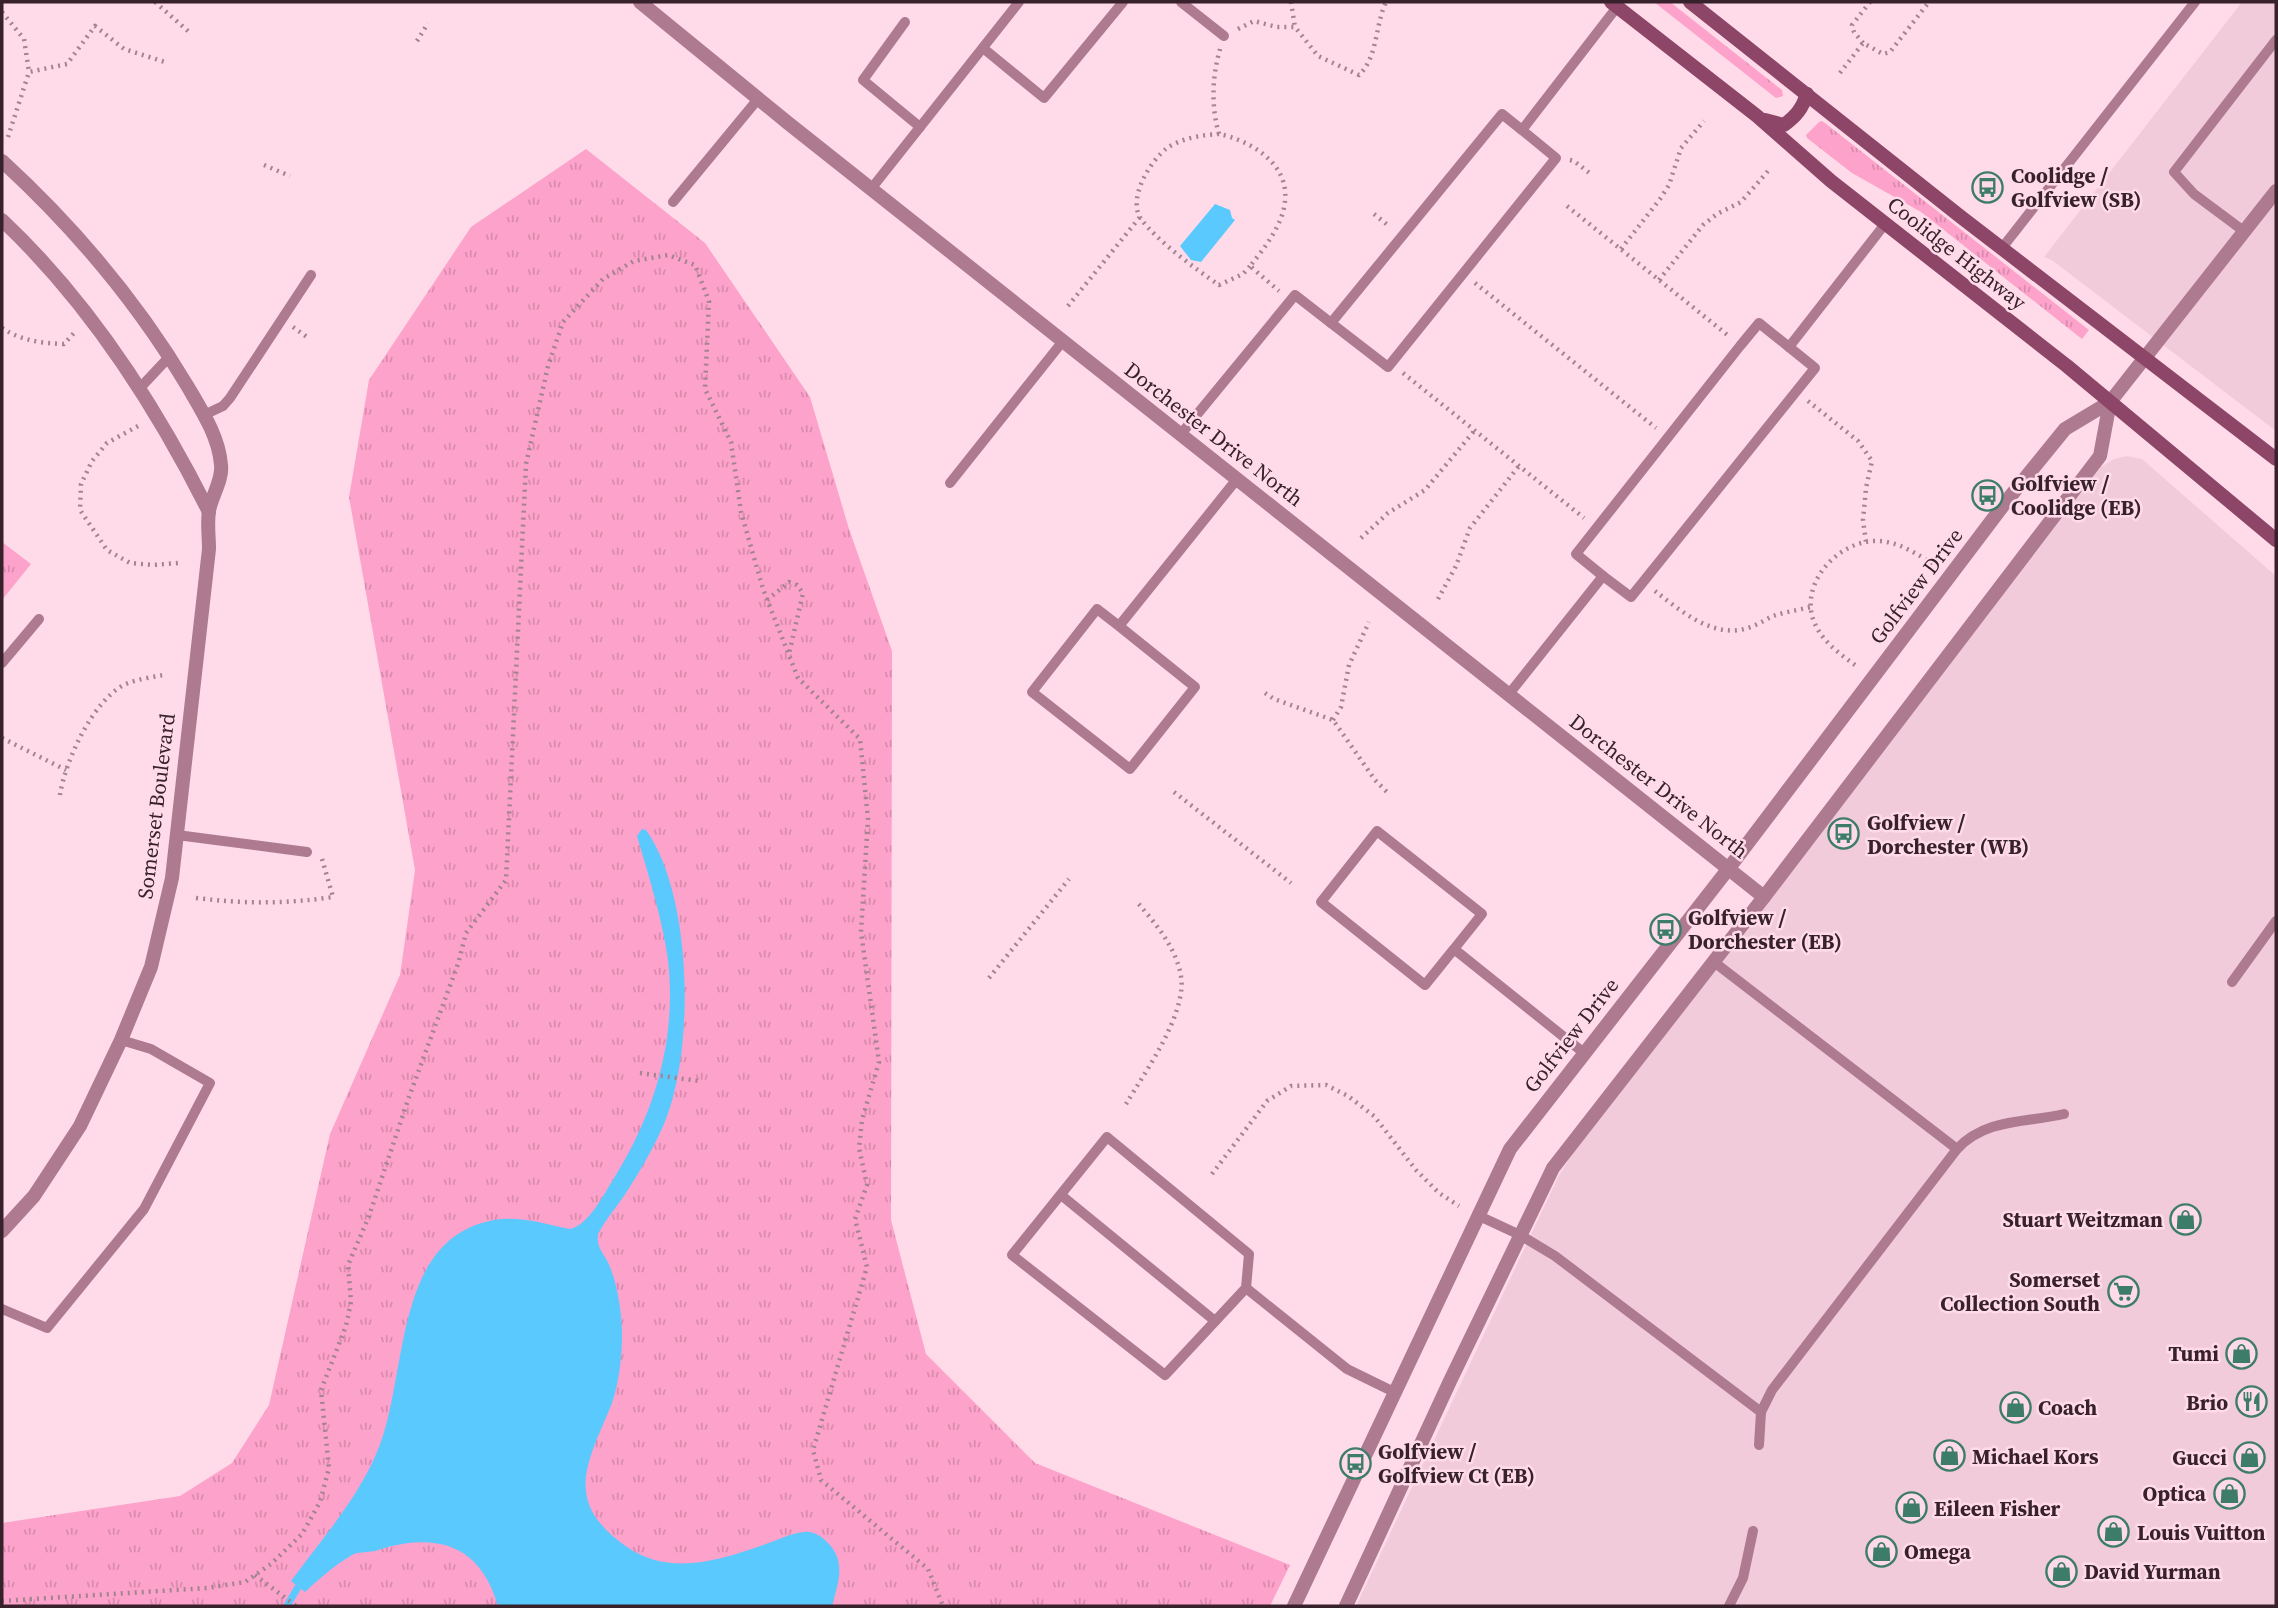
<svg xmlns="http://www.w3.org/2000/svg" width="2278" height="1608" font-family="'Source Serif 4',serif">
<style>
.built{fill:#f2cbdb}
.grass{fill:url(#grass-tufts)}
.water{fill:#5ac9fd}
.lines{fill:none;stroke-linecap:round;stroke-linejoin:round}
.stream{stroke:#5ac9fd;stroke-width:7}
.path{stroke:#a18490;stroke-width:4.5;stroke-dasharray:2 5;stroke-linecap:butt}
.lane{stroke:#ad7a90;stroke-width:10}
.street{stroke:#ad7a90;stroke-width:14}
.secondary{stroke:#8d4568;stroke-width:14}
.labels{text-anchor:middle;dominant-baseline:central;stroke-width:5;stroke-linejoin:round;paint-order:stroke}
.poi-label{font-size:21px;font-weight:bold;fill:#37212b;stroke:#ffdbe9;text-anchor:start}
.street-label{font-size:21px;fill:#37212b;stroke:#ffdbe9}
</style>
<defs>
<pattern id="grass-tufts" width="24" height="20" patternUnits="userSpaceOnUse" patternTransform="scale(1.75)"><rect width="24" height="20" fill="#fda2cb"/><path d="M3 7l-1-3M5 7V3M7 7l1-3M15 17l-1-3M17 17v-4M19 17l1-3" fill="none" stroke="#d98bae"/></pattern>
</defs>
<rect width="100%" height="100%" fill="#ffdbe9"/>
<!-- built -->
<g class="built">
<path d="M2242 2H2276V431L2053 261 2044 257Z"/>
<path d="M2127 456 2142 459 2276 576V1606H1356L1559 1175 1574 1152 2101 467 2114 459Z"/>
</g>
<!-- grass -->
<g class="grass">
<path d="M1654 2H1670L1782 90 1783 96 1776 98Z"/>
<path d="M1822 121 1825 123 2089 330 2082 339 1921 212 1852 173 1807 138 1806 135 1819 122Z"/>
<path d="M586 149 705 243 810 397 849 529 892 651 891 1220 926 1354 1035 1463 1290 1565 1270 1606H2V1523L180 1496 232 1463 269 1405 330 1134 400 975 415 870 349 497 369 380 471 227Z"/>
<path d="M2 542 31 564 2 600Z"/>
</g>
<!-- water -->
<g class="water">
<path d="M1215 204 1230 210 1232 218 1235 220 1201 262 1191 260 1180 246Z"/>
<path d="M642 829 646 830C693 896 695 1051 664 1124 655 1145 643 1166 631 1185 621 1202 607 1217 598 1234 596 1249 605 1254 610 1267 618 1287 622 1314 622 1335 622 1356 619 1383 612 1403 588 1463 561 1501 627 1547 669 1576 718 1561 763 1545 776 1541 790 1533 804 1532 813 1531 821 1536 827 1542 847 1561 838 1583 832 1606H498C480 1544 436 1532 378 1550 371 1553 358 1551 352 1555 336 1564 319 1579 305 1592L291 1581C322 1539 360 1496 379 1447 409 1372 392 1232 501 1219 523 1217 547 1224 570 1229 589 1225 604 1194 614 1178 655 1113 677 1038 668 960 662 918 649 877 637 836Z"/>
</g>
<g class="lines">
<!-- stream -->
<path class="stream" d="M287 1606 298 1587"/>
<!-- path -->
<g class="path">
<path d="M155 2 189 32"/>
<path d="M1291 2 1295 27"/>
<path d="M2 12 24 39 29 72"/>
<path d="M1238 29 1254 21 1277 27H1295L1318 56 1359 75C1378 57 1375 25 1386 2"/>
<path d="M417 41 428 23"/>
<path d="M1863 43 1854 32 1852 25 1870 2"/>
<path d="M1220 49C1212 77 1211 107 1219 134 1249 140 1289 163 1285 200 1284 223 1264 249 1250 266L1279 291"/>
<path d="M1840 73 1863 43 1883 54 1890 52 1929 2"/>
<path d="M1219 134C1202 135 1182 138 1167 148 1150 161 1127 199 1141 219 1156 240 1197 270 1219 285L1243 274 1250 266"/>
<path d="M8 137 29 72 67 64 95 26 124 49 165 62"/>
<path d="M1570 160 1574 161 1592 175"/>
<path d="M264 165 290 176"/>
<path d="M1567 206 1730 337"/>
<path d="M1374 214 1389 226"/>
<path d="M1621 249 1660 199 1669 185 1681 148 1704 121"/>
<path d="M1659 280 1703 225 1717 214 1741 202 1768 171"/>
<path d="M1475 283 1656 428"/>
<path d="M1068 306 1140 217"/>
<path d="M293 327 307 337"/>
<path d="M2 328C22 341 41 343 64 344L74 333"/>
<path d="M1403 373 1584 518"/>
<path d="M1808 401 1858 441 1872 461 1866 488 1863 520 1866 542"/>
<path d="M138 426 107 443 92 461 81 484 80 510 107 550 130 563 153 565 178 563"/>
<path d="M1361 538 1388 513 1425 490 1475 430"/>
<path d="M1655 591C1681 611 1713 639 1748 628 1757 625 1765 620 1773 616 1785 612 1798 610 1811 607"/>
<path d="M1438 599 1456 566 1470 528 1519 466"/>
<path d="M767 600 789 582 797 585 803 593 789 654"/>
<path d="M1855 665C1840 654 1823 642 1815 624 1797 585 1838 539 1879 541 1899 542 1917 554 1933 564"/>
<path d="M1265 693 1274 699 1333 720 1375 780 1389 794"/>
<path d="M1333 720 1341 707 1349 665 1369 622"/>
<path d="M2 738 66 770"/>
<path d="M1174 792 1291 883"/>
<path d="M60 795C65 761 94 698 126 684 138 679 152 677 164 675"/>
<path d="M196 898C244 904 285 904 333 897L322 859"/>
<path d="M989 978 1069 879"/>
<path d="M640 1073 699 1081"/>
<path d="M1126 1104C1145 1072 1187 1014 1181 976 1176 947 1155 923 1137 902"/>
<path d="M1212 1174 1267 1101 1291 1086 1326 1085 1348 1096 1374 1116 1416 1170 1439 1193 1459 1206"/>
<path d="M255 1575 296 1606"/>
<path d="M2 1601 207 1588 245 1582 271 1564 302 1534 320 1502 329 1468 321 1390 346 1326 351 1302 348 1265 369 1216 409 1097 458 964 466 933 506 880 526 464 548 366 563 322 603 279 634 261 668 255 695 265 709 301 705 389 731 442 741 512 763 589 798 678 860 739 868 819 861 932 879 1062 862 1120 859 1148 867 1185 855 1219 867 1267 813 1450 821 1480 928 1569 943 1606"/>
</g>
<!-- lane -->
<g class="lane">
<path d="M1181 2 1224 36"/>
<path d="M905 22 863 80 920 127"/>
<path d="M983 48 1044 98 1123 2"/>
<path d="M871 189 1019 2"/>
<path d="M673 202 758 99"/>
<path d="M2245 232 2194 194 2174 172 2276 40"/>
<path d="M2002 248 2195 2"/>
<path d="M1331 323 1388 367 1556 158 1522 130"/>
<path d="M139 389 170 356"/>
<path d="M204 415 223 406 230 398 311 275"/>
<path d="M1181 434 1295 295 1331 323 1502 114 1522 130 1617 7"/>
<path d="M950 483 1063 341"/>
<path d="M1603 576 1576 554 1740 346 1759 323 1789 347 1885 224"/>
<path d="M1119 626 1195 687 1130 769 1032 692 1097 609 1119 626 1237 479"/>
<path d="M2 663 39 619"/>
<path d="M1509 694 1603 576 1631 597 1815 368 1789 347"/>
<path d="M177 835 307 852"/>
<path d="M1454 949 1425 985 1321 902 1377 831 1482 914 1454 949 1584 1053"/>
<path d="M1714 962 1957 1149"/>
<path d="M2232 982 2276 921"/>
<path d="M1061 1195 1215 1321"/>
<path d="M1477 1215 1520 1235 1555 1256 1761 1412"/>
<path d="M1246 1288 1249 1254 1107 1137 1012 1255 1165 1375 1246 1288 1347 1369 1394 1392"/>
<path d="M2 1309 47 1328 144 1209 210 1083 151 1049 121 1040"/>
<path d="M1759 1445 1761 1412 1772 1390 1957 1149C1986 1118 2026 1123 2064 1114"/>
<path d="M1729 1606 1743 1578 1753 1531"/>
</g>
<!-- street -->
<g class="street">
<path d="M640 2 788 123 1764 897"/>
<path d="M2 161C74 227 138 303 188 387 202 411 219 437 221 465 223 480 211 497 209 511 207 523 209 537 209 549L172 878 151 967 121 1040 80 1126 34 1196 2 1231"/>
<path d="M2 220C89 302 156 406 209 512"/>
<path d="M1294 1606 1510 1149 1729 868 2005 503 2065 429 2110 402 2276 191"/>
<path d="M1346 1606 1450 1381 1553 1168 1764 897 2100 456 2110 402"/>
</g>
<!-- secondary -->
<g class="secondary">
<path d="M1611 2 1757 116 1831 181 2067 366 2276 540"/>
<path d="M1690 2 1961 217 2276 459"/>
<path d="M1765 120 1784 125C1796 116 1802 109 1807 94"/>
</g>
</g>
<!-- icons -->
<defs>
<symbol id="bus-ring" viewBox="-11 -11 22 22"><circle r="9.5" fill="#ffdbe9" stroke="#3d7c69" stroke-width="1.5"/><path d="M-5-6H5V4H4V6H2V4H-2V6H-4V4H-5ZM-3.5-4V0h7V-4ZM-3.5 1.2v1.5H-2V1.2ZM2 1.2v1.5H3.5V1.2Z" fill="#3d7c69"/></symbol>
<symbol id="shop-ring" viewBox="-11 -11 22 22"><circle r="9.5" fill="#ffdbe9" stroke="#3d7c69" stroke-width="1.5"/><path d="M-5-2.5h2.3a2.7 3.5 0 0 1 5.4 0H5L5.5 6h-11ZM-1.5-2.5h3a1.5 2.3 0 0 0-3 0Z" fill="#3d7c69"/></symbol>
<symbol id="supermarket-ring" viewBox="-11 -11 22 22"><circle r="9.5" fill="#ffdbe9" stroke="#3d7c69" stroke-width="1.5"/><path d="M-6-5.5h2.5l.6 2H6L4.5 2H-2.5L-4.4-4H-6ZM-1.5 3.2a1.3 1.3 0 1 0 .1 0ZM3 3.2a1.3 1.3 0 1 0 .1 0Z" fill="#3d7c69"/></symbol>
<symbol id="restaurant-ring" viewBox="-11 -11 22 22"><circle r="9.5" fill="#ffdbe9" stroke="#3d7c69" stroke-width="1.5"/><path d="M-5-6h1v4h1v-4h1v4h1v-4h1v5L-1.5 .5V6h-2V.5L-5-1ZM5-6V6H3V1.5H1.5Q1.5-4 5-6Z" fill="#3d7c69"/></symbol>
</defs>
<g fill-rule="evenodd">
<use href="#bus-ring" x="1970" y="170" width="35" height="35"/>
<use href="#bus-ring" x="1970" y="478" width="35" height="35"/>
<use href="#bus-ring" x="1826" y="816" width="35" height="35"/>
<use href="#bus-ring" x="1648" y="912" width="35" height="35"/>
<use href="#shop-ring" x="2168" y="1202" width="35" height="35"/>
<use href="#supermarket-ring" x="2106" y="1274" width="35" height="35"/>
<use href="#shop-ring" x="2224" y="1336" width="35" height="35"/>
<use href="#restaurant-ring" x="2234" y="1384" width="35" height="35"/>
<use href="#shop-ring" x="1998" y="1390" width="35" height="35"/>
<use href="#shop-ring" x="1932" y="1438" width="35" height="35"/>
<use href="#shop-ring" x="2232" y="1440" width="35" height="35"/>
<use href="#bus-ring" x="1338" y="1446" width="35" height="35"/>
<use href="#shop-ring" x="2212" y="1476" width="35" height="35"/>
<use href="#shop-ring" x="1894" y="1490" width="35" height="35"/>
<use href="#shop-ring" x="2096" y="1514" width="35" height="35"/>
<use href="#shop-ring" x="1864" y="1534" width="35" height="35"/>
<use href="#shop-ring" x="2044" y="1554" width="35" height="35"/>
</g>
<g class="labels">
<!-- poi labels -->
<g class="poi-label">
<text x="2011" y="175">Coolidge /<tspan x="2011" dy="24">Golfview (SB)</tspan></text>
<text x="2011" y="483">Golfview /<tspan x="2011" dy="24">Coolidge (EB)</tspan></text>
<text x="1867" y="822">Golfview /<tspan x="1867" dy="24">Dorchester (WB)</tspan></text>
<text x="1688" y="917">Golfview /<tspan x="1688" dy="24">Dorchester (EB)</tspan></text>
<text x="2163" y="1219" text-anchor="end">Stuart Weitzman</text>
<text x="2100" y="1279" text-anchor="end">Somerset<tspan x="2100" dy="24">Collection South</tspan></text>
<text x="2219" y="1353" text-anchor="end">Tumi</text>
<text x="2228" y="1402" text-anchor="end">Brio</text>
<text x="2038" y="1407">Coach</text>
<text x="1378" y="1451">Golfview /<tspan x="1378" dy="24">Golfview Ct (EB)</tspan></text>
<text x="1972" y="1456">Michael Kors</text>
<text x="2227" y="1457" text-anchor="end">Gucci</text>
<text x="2206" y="1493" text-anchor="end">Optica</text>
<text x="1934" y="1508">Eileen Fisher</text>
<text x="2137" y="1532">Louis Vuitton</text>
<text x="1904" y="1551">Omega</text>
<text x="2084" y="1571">David Yurman</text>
</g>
<!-- street labels -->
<g class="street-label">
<text transform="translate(1957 253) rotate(38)">Coolidge Highway</text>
<text transform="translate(1214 434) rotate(38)">Dorchester Drive North</text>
<text transform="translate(1916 586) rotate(-53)">Golfview Drive</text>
<text transform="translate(1659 786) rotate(38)">Dorchester Drive North</text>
<text transform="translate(156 806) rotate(-83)">Somerset Boulevard</text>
<text transform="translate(1571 1035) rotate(-52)">Golfview Drive</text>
</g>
</g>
<!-- border -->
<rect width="2278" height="1608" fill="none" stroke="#37212b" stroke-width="7"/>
</svg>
